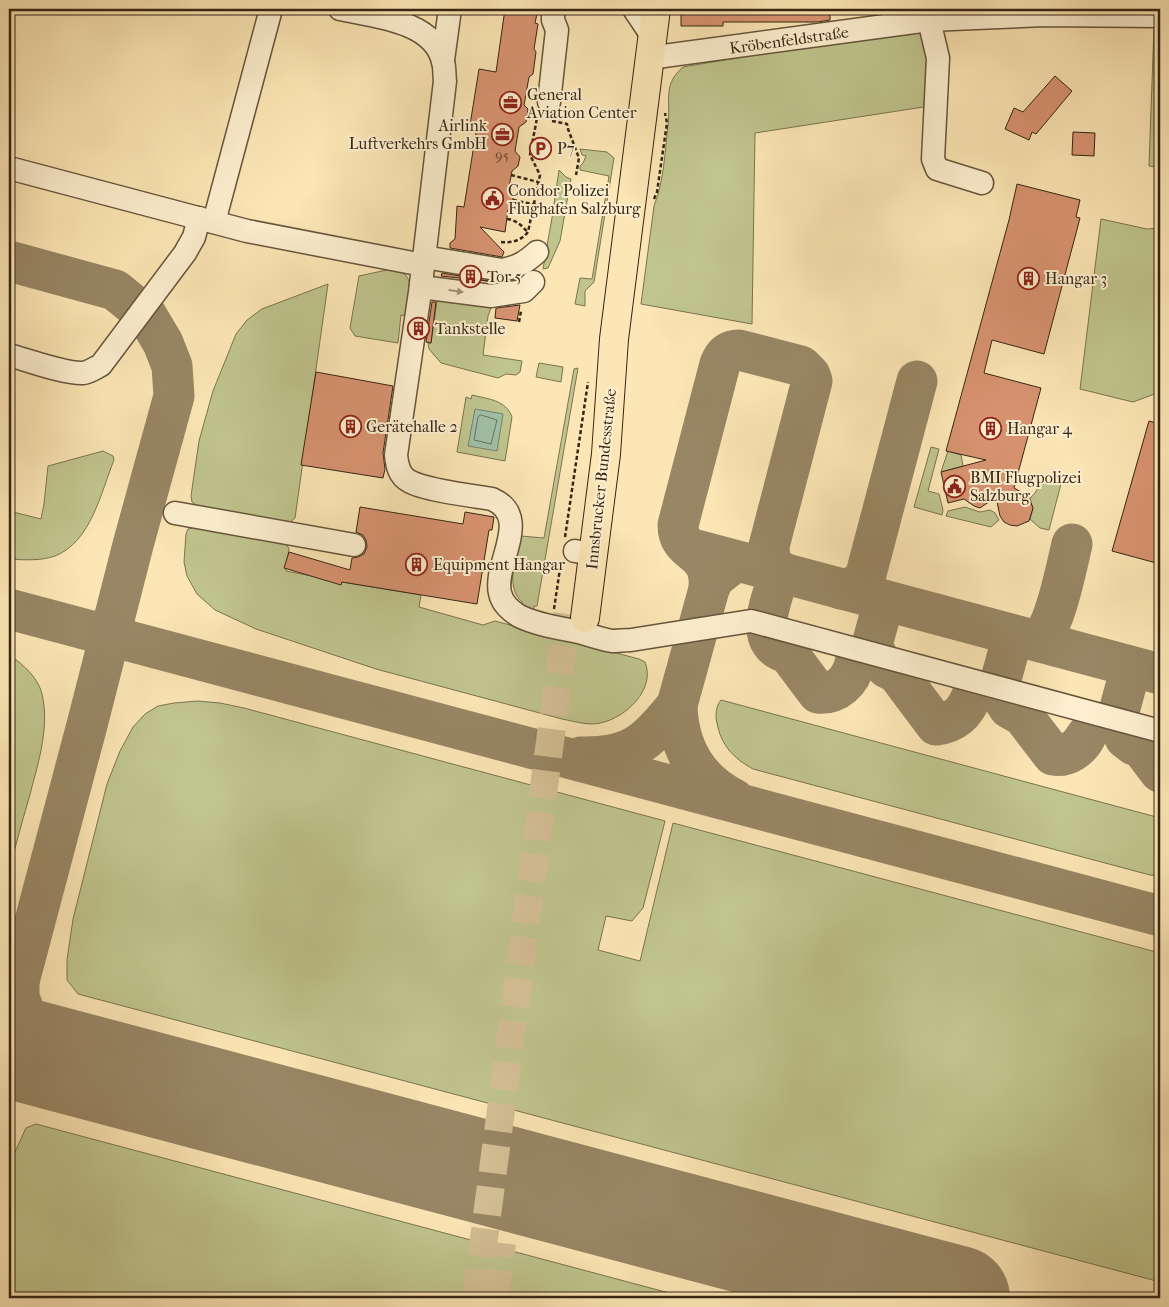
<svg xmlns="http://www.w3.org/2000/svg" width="1169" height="1307" font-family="'IM FELL French Canon',serif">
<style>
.green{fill:#c0c48d;stroke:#7a7450}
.water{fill:#a0c0a8;stroke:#75826d}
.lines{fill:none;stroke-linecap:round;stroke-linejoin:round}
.shore{stroke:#6a725e;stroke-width:1}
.taxiway{stroke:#988664;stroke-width:41}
.runway{stroke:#988664;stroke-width:104}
.building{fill:#d89371;stroke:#352514}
.major-tunnel{stroke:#d4bf95;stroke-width:28;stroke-dasharray:28 14;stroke-linecap:butt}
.minor-casing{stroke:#67553c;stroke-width:25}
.major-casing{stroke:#352514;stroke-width:30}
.path{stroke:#352514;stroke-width:2.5;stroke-dasharray:4 2.5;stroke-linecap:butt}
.minor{stroke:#fdefcf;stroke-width:22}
.major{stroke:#fce6b5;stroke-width:28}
.oneway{fill:#a3947b}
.labels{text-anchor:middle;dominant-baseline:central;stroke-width:4;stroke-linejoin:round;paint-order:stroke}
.number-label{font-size:14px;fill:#5e402b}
.street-label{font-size:16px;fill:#352514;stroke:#fdefcf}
.poi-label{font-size:16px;fill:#352514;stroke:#fdefcf;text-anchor:start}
</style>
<rect width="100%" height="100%" fill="#fce6b5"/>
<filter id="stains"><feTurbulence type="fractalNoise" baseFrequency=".004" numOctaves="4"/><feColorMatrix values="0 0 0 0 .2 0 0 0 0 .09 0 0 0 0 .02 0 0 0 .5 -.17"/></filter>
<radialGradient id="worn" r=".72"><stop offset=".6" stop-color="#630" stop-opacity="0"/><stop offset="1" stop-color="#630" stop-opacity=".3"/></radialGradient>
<!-- green -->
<g class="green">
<path d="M1154 27H1160V168L1149 166Z"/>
<path d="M892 32 924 33 930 45V106L755 133 752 324 641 304 654 206C664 181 665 151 668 125 671 101 662 85 683 67Z"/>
<path d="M580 149 607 152 614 158 594 282 585 291V306L575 304 580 278 592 279 609 176 580 170V166L583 163 586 156 582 155Z"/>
<path d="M559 170 566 177 571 179 566 207 554 204Z"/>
<path d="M553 212 565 213 560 241 548 268 543 269Z"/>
<path d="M1101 219 1147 229 1160 228V392L1133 402 1080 389Z"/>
<path d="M396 268C417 278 410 297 407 316L401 315 398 343 355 336 350 328 359 276Z"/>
<path d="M328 284 295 518 288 524 199 507 192 502 191 496 199 441 213 391 236 334 247 320 262 309Z"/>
<path d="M438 294 493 302 488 316 483 355 522 361 520 372 516 375 506 374 498 378 441 363 429 349 428 343H431Z"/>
<path d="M539 363 563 367 561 382 536 377Z"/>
<path d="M578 368 537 606H534V610L522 604V602C504 585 517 557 521 536L544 538 574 369Z"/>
<path d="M472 395C488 399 506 400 512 417L505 461 457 452 466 397 471 399Z"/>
<path d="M931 447 939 449 928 491 939 494 943 510 942 515 914 507Z"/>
<path d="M103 451 113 456 114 460C101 492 91 542 55 556 41 561 23 560 9 559V511L41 519 44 504 48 466Z"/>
<path d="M948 451 961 455 963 466 941 472Z"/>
<path d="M1036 474 1062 480 1049 530 1040 528 1030 519 1033 509 1030 498C1039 491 1039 485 1036 474Z"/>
<path d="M965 507 980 512 990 510 995 513 999 520 991 527 946 516 948 511Z"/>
<path d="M195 527 287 545 289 549 286 571 348 583 421 595 419 607 483 625 495 621 639 659 645 662C656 689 626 718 600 723 589 726 573 721 562 719L376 669 256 629 215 610 197 594 187 576 184 562 186 534 188 529Z"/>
<path d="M9 654C24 666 40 678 43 699 49 731 37 767 29 798 22 822 15 847 9 872Z"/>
<path d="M721 700 1160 818V876L1150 875 753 769C733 758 721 745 717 723 715 715 716 706 721 700Z"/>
<path d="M198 701 220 703 244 708 665 821 643 908 632 921 606 916 598 950 640 961 673 823 1160 953V1282L78 994 67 980V960L73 919 107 784 120 751 133 727 145 714 158 706 174 703Z"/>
<path d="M36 1124 688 1298H9V1165L26 1128Z"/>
</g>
<!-- water -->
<path class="water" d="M475 409 503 414 497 451 468 446Z"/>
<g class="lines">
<!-- shore -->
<path class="shore" d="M481 415 497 420 491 444 474 440 478 417Z"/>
<!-- taxiway -->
<g class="taxiway">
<path d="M9 261 115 290 147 316 163 343 172 366 174 396 133 545 87 725 9 1019"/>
<path d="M689 548 1160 674"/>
<path d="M780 572C773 596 750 644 788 653L818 693C837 695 851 681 855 663"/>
<path d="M709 589C712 546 678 557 678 525L720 364C724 354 729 350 739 350L801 366 810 375 812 381 769 546 770 562 782 573"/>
<path d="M841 589C853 588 860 585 866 574L917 381"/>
<path d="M884 601 873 641V647L879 660 887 668 897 673 936 725C956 723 966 712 973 693"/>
<path d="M9 609 1160 916"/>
<path d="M1013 635 1000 683 1002 697 1009 708 1023 716 1053 755C1067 758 1080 748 1086 736"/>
<path d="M1026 639C1032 638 1039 638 1044 633 1055 624 1068 561 1072 544"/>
<path d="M1131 667 1117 719 1125 738 1134 745 1141 747 1160 772"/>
<path d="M677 705 709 589 714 578 727 568"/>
<path d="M581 757C631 758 647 743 677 705 678 747 696 780 734 799"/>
<path d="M19 979V997L27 1019 39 1038 54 1054 75 1063"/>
<path d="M9 1074 35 1061 55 1057 75 1063"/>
</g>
<!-- runway -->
<path class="runway" d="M9 1046 958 1298"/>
</g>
<!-- building -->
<g class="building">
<path d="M505 9H538L535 23 538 24 534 49 536 52 533 74 529 77 524 105 528 109 526 122 519 127 515 151 520 157 518 166 512 171 508 192 513 197V200L511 206 508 210 505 232 480 227 504 252 502 257 450 248V243L455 239 457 206 464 207 477 126 470 125 479 69 496 72Z"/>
<path d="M681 9H830V20L818 22H723V26H681Z"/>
<path d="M1055 76 1072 91 1036 134 1032 132 1029 140 1005 129 1014 108 1023 112Z"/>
<path d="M1073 132 1095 133 1094 156 1072 155Z"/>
<path d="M1017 184 1080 200 1076 217 1080 218 1044 354 992 340 984 373 1041 388 1014 488 1028 496 1033 508 1029 521 1017 526 1010 525 1004 522 1000 516 996 497 980 508 974 506 964 499 948 503 941 472 986 460 946 451 1009 220Z"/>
<path d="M442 273 495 282 441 276Z"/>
<path d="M432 302H436L431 343 426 342Z"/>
<path d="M520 305 517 321 495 318 496 308Z"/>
<path d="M316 372 393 386 383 453 385 469 383 478 301 465Z"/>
<path d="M1149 421 1160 424V564L1112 551Z"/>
<path d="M360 507 463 524 465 512 494 517 492 530H489L477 604 342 582 341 585 284 568 289 552 350 570 352 558 358 557 364 554 367 547 366 540 363 535 356 532Z"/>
</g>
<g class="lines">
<!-- major-tunnel -->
<g class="major-tunnel">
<path d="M476 1298 567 614"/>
<path d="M495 1298 502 1243"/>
</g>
<defs>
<g id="minor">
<path d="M340 9C373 16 435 21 443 62 445 68 444 75 445 81L420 292 396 455C397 465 399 476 409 481 424 490 473 496 492 499 533 517 493 563 500 593 502 603 511 611 519 616 537 625 560 628 579 632 589 635 601 639 612 641 618 641 625 640 631 640L751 621 1160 731"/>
<path d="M634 9 652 36"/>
<path d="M929 20 938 58 933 159 937 169 982 183"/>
<path d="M649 58 929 20 1044 15 1160 16"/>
<path d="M443 60 450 9"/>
<path d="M549 102 557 30 553 20V9"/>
<path d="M9 168 247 231 423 265"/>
<path d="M214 222 271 9"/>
<path d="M424 257 502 270C518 267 526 262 537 252"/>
<path d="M421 287 491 296 524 291 533 282"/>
<path d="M9 355C27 360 65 374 83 373 90 372 95 368 101 365L185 253 194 237 199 218"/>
<path d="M175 513 354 545"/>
<path d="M575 551 593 554"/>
</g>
<path id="major" d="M585 618 606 454 614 339 656 9"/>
</defs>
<!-- minor casing -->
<use href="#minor" class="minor-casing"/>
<!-- major casing -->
<use href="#major" class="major-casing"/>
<!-- path -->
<g class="path">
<path d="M527 115 537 118"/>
<path d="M552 121 567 124 568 129 579 158 576 175"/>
<path d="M511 175 538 182"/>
<path d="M654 199 657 192 667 123 665 113"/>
<path d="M513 200 566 211"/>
<path d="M507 219C516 220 523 226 528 233"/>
<path d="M501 242C511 243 521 241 528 232L540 175 530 155 537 118"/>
<path d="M519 322 521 311"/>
<path d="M565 537 588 382"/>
<path d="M554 609 561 562"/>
</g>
<!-- minor -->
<use href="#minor" class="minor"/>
<!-- major -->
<use href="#major" class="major"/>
</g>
<!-- one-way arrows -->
<defs><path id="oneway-solid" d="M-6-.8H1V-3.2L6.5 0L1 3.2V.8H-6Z" transform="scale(1.25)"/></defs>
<use class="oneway" href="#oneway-solid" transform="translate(456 291) rotate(8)"/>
<!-- icons -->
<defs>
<symbol id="office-ring" viewBox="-11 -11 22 22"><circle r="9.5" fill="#fdefcf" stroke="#8f2418" stroke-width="1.5"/><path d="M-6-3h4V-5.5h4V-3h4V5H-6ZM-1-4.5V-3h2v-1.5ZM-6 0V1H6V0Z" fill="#8f2418"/></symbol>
<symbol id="parking-ring" viewBox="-11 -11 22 22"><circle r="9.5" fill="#fdefcf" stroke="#8f2418" stroke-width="1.5"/><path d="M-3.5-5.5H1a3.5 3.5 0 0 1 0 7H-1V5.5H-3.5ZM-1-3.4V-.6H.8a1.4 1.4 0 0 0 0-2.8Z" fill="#8f2418"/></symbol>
<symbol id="civic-ring" viewBox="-11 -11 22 22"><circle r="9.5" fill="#fdefcf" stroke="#8f2418" stroke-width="1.5"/><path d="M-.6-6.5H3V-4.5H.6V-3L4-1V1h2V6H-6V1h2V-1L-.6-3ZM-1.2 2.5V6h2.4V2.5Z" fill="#8f2418"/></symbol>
<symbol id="building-ring" viewBox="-11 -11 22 22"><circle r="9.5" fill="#fdefcf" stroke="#8f2418" stroke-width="1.5"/><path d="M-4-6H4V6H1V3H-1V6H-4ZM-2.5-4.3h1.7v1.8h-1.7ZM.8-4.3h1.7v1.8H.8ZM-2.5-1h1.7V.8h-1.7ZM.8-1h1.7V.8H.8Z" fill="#8f2418"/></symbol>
</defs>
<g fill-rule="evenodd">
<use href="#office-ring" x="498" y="90" width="25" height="25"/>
<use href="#office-ring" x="490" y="122" width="25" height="25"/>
<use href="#parking-ring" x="528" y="136" width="25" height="25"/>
<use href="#civic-ring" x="480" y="186" width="25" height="25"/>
<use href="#building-ring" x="458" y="264" width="25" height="25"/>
<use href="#building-ring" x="1016" y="266" width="25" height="25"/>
<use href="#building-ring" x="406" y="316" width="25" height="25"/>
<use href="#building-ring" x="338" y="414" width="25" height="25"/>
<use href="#building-ring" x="978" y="416" width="25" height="25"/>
<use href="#civic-ring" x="942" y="474" width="25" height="25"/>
<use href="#building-ring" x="404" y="552" width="25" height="25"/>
</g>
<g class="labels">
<!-- number labels -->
<g class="number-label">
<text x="502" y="155">95</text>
</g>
<!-- street labels -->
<g class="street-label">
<text transform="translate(789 40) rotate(-8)">Kröbenfeldstraße</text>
<text transform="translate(601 479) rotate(-84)">Innsbrucker Bundesstraße</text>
</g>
<!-- poi labels -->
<g class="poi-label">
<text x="527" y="94">General<tspan x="527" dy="18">Aviation Center</tspan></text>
<text x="487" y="125" text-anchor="end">Airlink<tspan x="487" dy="18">Luftverkehrs GmbH</tspan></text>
<text x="557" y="148">P7</text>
<text x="508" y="190">Condor Polizei<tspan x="508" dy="18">Flughafen Salzburg</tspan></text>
<text x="487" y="276">Tor 5</text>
<text x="1045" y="278">Hangar 3</text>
<text x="435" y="328">Tankstelle</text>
<text x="366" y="426">Gerätehalle 2</text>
<text x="1007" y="428">Hangar 4</text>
<text x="970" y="477">BMI Flugpolizei<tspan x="970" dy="18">Salzburg</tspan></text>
<text x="433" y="564">Equipment Hangar</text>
</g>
</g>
<!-- margin -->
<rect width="1169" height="1307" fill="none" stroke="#fce6b5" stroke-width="30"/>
<rect x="10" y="10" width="1149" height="1287" fill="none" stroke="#352514" stroke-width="2.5"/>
<rect x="15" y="15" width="1139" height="1277" fill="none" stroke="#352514"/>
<rect width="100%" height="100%" filter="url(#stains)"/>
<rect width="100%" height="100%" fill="url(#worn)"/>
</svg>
